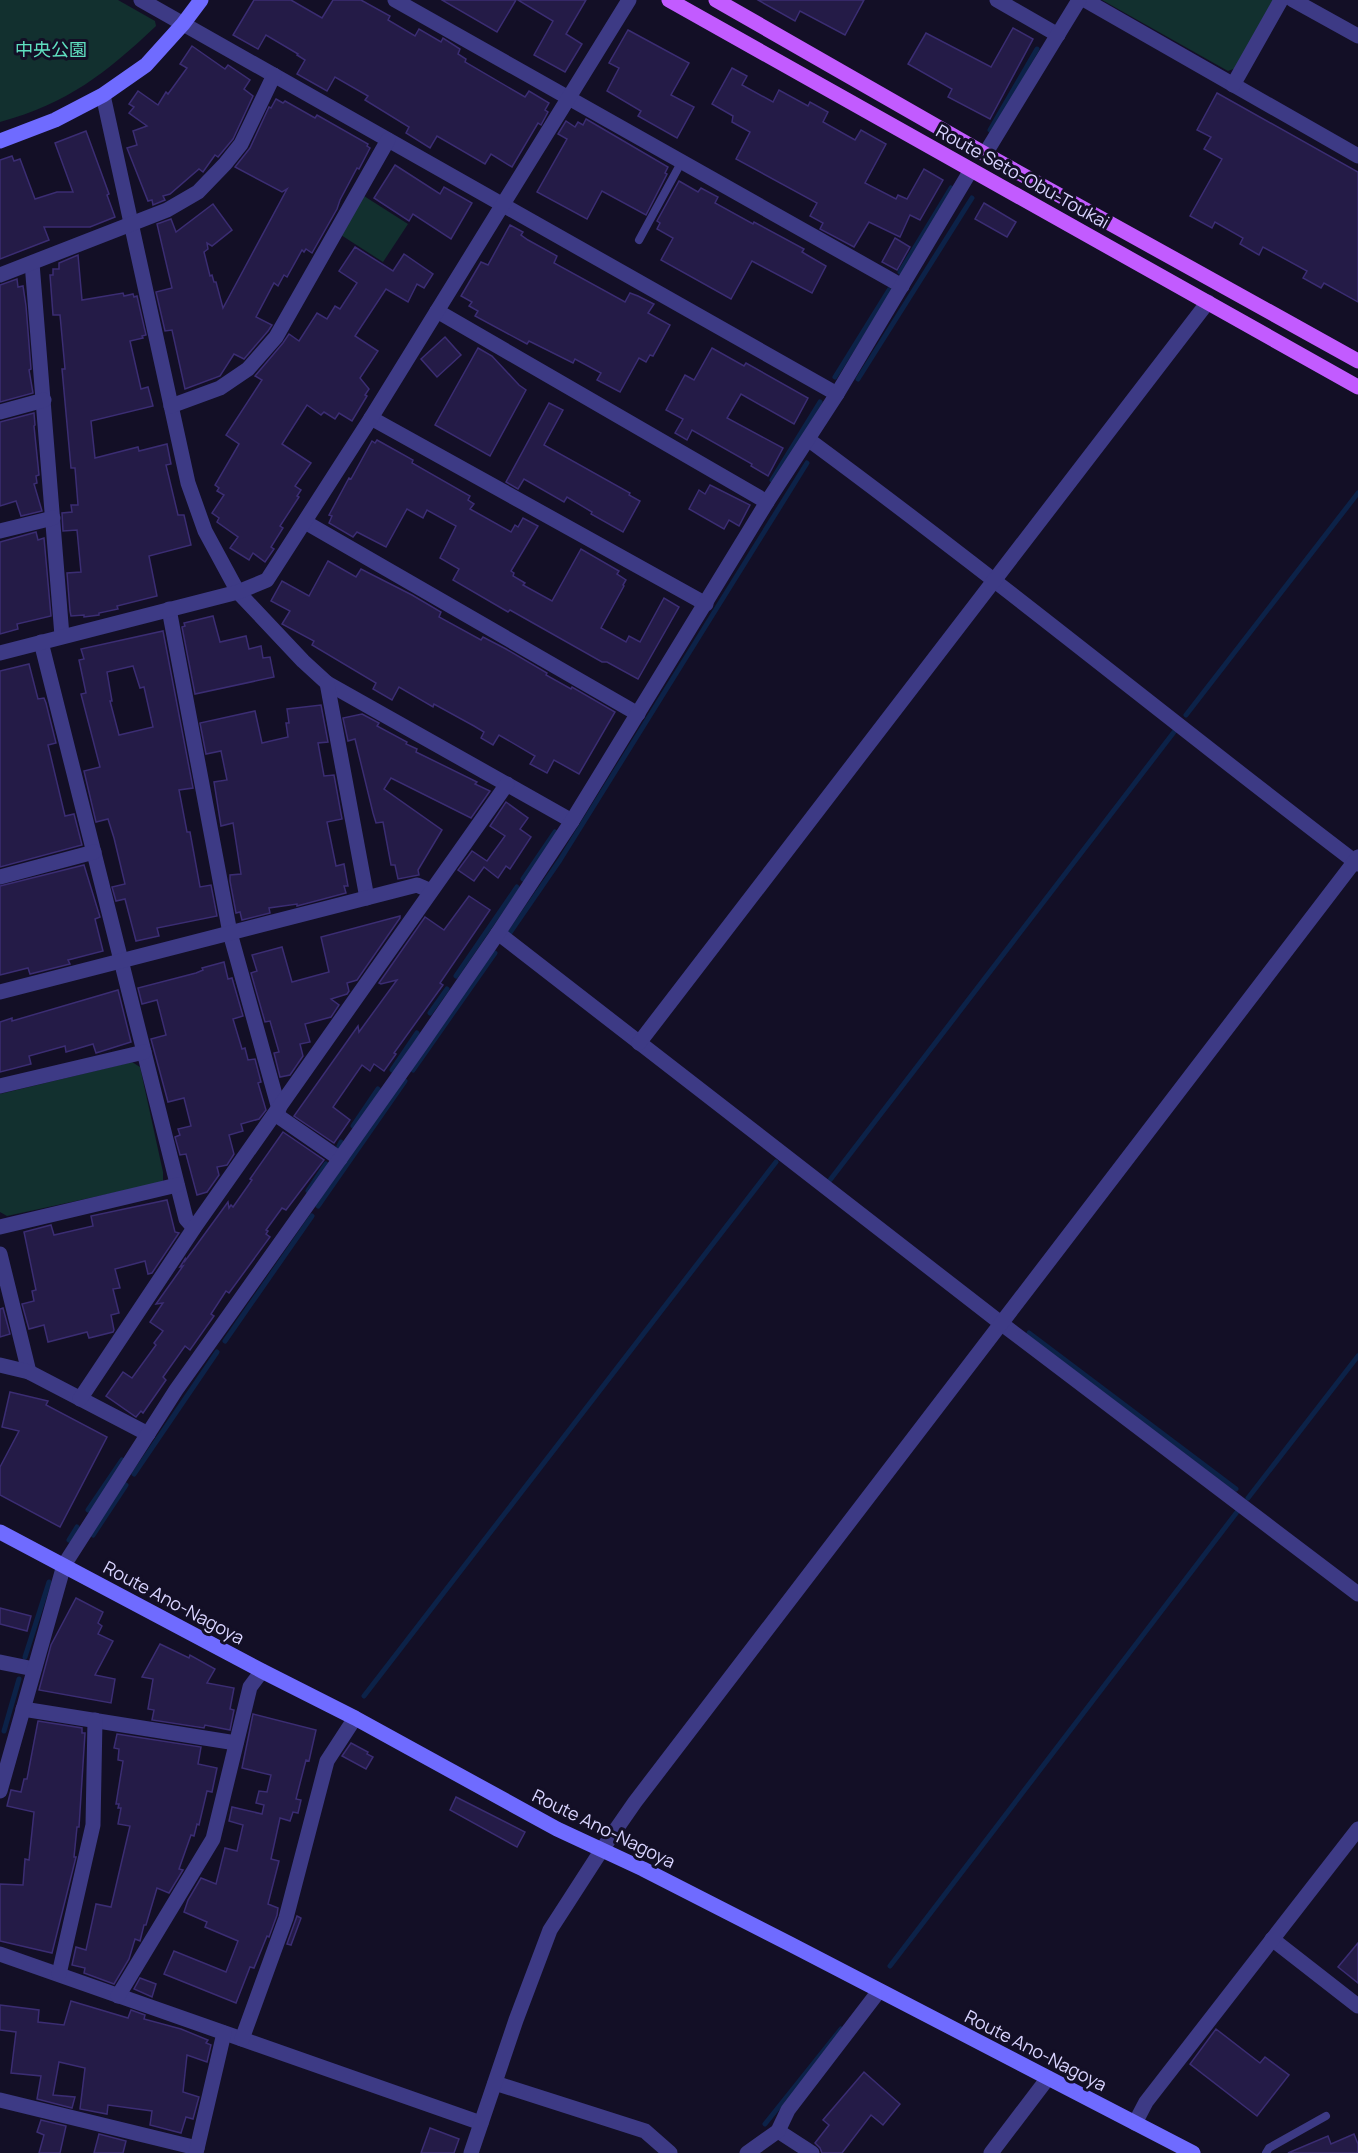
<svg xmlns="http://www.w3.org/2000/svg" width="1358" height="2153" font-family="Manrope,'Noto Sans JP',sans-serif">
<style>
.green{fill:#12302f}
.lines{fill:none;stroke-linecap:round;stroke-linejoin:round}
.stream{stroke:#0c2248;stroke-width:5}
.building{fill:#241b47;stroke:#3b2d73;stroke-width:1.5;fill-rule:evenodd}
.service{stroke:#3d3a85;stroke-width:8}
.minor{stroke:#3d3a85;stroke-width:15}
.tertiary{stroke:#3d3a85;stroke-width:15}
.secondary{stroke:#6f6bff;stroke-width:15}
.primary{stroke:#c25bff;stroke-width:15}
.labels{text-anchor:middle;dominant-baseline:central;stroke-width:6;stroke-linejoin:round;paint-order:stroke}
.park-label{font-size:18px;fill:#5fe0c0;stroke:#130f26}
.street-label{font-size:18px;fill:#d9d4ff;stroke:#130f26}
</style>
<rect width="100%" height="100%" fill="#130f26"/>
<!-- green -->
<g class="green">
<path d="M0 0H118L155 21 156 26C105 74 68 103 0 122Z"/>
<path d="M1102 0H1275L1236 68 1228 71Z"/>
<path d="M364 196 408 224 383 262 341 235Z"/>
<path d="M132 1062 140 1067 163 1172V1182L7 1216 0 1212V1094Z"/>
</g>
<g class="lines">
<!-- stream -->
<g class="stream">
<path d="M990 130 1037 49"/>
<path d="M900 272 951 188"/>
<path d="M835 377 889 290"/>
<path d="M858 379 972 198"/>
<path d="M772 480 820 402"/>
<path d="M1186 715 1358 493"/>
<path d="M523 879 555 832"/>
<path d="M509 934 560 860 807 463"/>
<path d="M456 976 517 887"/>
<path d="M430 1013 447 989"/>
<path d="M392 1070 417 1033"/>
<path d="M413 1070 495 953"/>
<path d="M353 1126 378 1089"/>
<path d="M339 1146 341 1142"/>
<path d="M830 1180 1174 732"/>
<path d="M308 1191 326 1164"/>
<path d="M318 1206 405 1081"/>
<path d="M1029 1333 1236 1489"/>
<path d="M225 1341 312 1216"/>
<path d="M134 1474 217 1352"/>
<path d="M1248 1498 1358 1356"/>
<path d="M88 1510 122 1460"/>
<path d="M93 1535 126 1485"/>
<path d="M69 1540 77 1527"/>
<path d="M25 1657 49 1582"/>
<path d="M364 1696 776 1162"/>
<path d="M4 1731 19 1679"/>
<path d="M890 1966 1237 1512"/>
<path d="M765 2124 841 2029"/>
</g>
</g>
<!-- building -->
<g class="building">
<path d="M254 0H291L322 18 333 0H361L390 16 388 20 415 36 419 29 441 42 443 38 460 49 458 54 466 59 465 62 525 97 529 91 549 103 545 110 548 112 541 125 538 123 512 167 491 154 485 164 437 136 430 148 406 133 409 127 365 100 368 96 335 77 327 91 297 74 305 60 297 55 298 54 266 35 258 49 233 35Z"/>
<path d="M442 0H516L497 32Z"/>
<path d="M518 0H586L566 34 582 44 565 72 534 55 553 21Z"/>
<path d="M758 0H864L845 35 800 11 795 21Z"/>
<path d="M1013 28 1033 39 990 119 948 97 952 89 908 64 926 33 991 67Z"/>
<path d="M628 30 689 63 671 95 694 107 677 138 638 116 641 111 607 91 619 68 609 63Z"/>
<path d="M192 46 225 69 228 65 250 80 244 89 253 96 233 139 218 157 215 155 203 172 199 169 170 194 163 196 165 200 153 205 152 200 148 201 127 148 137 145 133 131 147 126 129 113 134 107 129 104 138 91 158 105 166 92 168 94 187 68 180 64Z"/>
<path d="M732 68 747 76 742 85 773 102 779 90 808 106 810 102 828 112 823 122 855 140 861 130 886 144 865 183 896 199 898 195 907 199 924 169 943 180 920 220 910 215 900 237 869 222 854 247 820 229 823 223 810 216 817 203 736 159 750 132 732 122 733 116 712 104Z"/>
<path d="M1217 93 1358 172V302L1324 283 1321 288 1303 278 1307 271 1263 247 1259 255 1240 244 1243 238 1215 222 1212 228 1190 216 1222 159 1204 149 1211 137 1197 130Z"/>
<path d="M276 99 283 103 285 101 315 118 317 115 368 144 367 146 370 148 359 169 357 168 340 200 337 209 312 253 306 249 304 252 302 250 287 277 284 275 278 286 274 283 256 317 272 325 268 331 244 359 234 354 220 376 185 389 172 330 165 331 156 292 172 288 157 224 171 219 176 232 213 204 232 230 212 246 207 243 208 249 204 252 210 276 212 275 214 282H216L223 308 287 189 282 192 235 167 250 148 269 107 271 108Z"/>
<path d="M586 119 668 167 665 173 667 174 646 215 602 191 587 219 537 192 567 139 558 134 566 121 575 127 578 122 583 125Z"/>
<path d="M86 131 109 194 107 195 115 217 90 227H44L49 240 0 259V160L12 156 14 161 20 159 35 199 57 192H73L55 143Z"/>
<path d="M395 165 440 194 444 187 472 203 451 239 413 214 409 221 374 198Z"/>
<path d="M679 181 698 192 701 188 718 197 715 203 753 224 754 222 804 249 802 252 807 255 826 266 812 293 752 261 731 299 661 260 673 238 657 229 660 223 657 221Z"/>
<path d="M984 203 1016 222 1007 237 975 219Z"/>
<path d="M510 225 523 232 521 235 528 240 557 256 554 263 625 302 630 293 638 296 654 304 648 313 670 325 653 356 650 355 646 362 639 358 620 392 597 380 601 373 575 359 573 363 529 341 527 344 475 316 478 311 469 306 472 302 461 296 481 262 488 265Z"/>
<path d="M895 238 910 247 897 270 882 262Z"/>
<path d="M355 247 393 271 404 254 433 274 424 288 417 284 408 302 386 289 355 336 378 351 360 378 369 389 365 395 367 396 352 421 339 413 335 419 324 412 321 415 307 405 282 444 311 463 295 486 301 490 297 496 299 497 280 526 283 528 271 547 274 549 265 562 253 553 249 560 230 548 238 537 217 522 219 518 212 513 224 495 217 491 219 488 215 485 239 444 226 435 262 380 255 376 283 343 289 334 299 341 317 313 327 319 335 306 340 309 357 283 339 271Z"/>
<path d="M78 255 82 300 123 293 124 296 133 294 134 297 137 296 146 335 142 336 143 338 130 341 141 389 148 387 153 406 91 421 95 458 138 447 139 451 167 444 171 464 166 465 178 515H184L191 545 149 556 157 596 117 606 118 609 99 613V615L84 617V615L71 616 70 611 67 573 81 572 77 530 63 531 62 513 72 512 71 505H78L75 468H71L62 369H65L60 315H53L50 275H53V269H59V263Z"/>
<path d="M17 279 18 287 23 286 26 306 31 369 29 370 33 393 0 402V285Z"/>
<path d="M445 337 461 355 437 377 421 359Z"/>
<path d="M478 348 492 356 519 385 526 390 490 456 435 425Z"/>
<path d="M712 348 744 366 746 363 808 398 794 424 741 394 727 418 783 448 768 476 751 466 752 464 692 430 687 440 675 433 683 419 666 410 685 375 694 380Z"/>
<path d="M549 403 563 410 544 445 630 493 629 495 640 501 623 532 591 514 592 512 567 497 564 502 524 479 518 489 506 482Z"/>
<path d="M34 413 35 425 34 426 39 475 36 476 37 483 34 484 42 511 21 516 16 501 0 506V422Z"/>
<path d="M377 440 413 460 412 463 470 496 468 500 474 504 470 509 511 532 515 525 518 527 523 518 538 526 511 571 514 573 513 576 525 583 523 585 552 601 581 549 619 571 617 574 626 580 623 585 624 586 601 628 626 642 629 636 640 642 664 598 679 607 638 679 607 662H602L510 610 508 612 453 580 459 569 440 558 456 526 427 510 423 518 407 509 386 547 357 532 353 537 329 523 332 516 329 515 349 478 351 479 372 441 375 443Z"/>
<path d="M710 485 750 505 739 526 729 520 724 529 689 509 699 490 705 494Z"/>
<path d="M36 532 38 540 44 538 51 616 17 624 18 629 0 634V542Z"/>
<path d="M328 561 356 577 361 569 412 595 441 612 439 617 481 640 483 637 506 649 547 673 546 675 571 689 572 687 615 712 579 774 554 760 547 773 530 764 535 756 499 735 493 745 481 738 484 732 474 726 434 704 433 707 399 687 392 700 373 689 376 683 312 645 314 641 282 624 290 611 271 601 282 581 309 596Z"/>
<path d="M213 616 220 642 246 636 249 649 261 646 263 658 270 657 274 677 195 694 182 627 185 626 184 623Z"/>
<path d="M163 631 193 788 179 790 187 832H190L200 887 211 885 217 916 157 928 159 936 136 941 125 899 116 901 112 887 125 884 114 838 108 819 96 822 84 771 100 767 81 694 86 693 79 660 84 659 81 649ZM133 666 140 688 144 687 153 727 119 735 110 701H112L107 672Z"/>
<path d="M29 664 38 699 44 698 46 703 56 743 48 745 65 816 74 814 82 845 0 867V671Z"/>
<path d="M321 705 328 742 318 743 324 776 334 775 342 819 327 822 336 866 344 864 348 886H344L346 893 297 906V904L269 908 270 913 242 920 240 912 236 913 230 881V875L241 874 233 823 221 826 214 782 227 780 221 751 206 754 200 723 255 711 262 743 288 737 286 723H289L287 709Z"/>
<path d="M362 714 379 723 377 726 407 742 406 744 417 749 416 752 477 782 475 784 490 791 471 818 391 778 384 789 442 830 418 870 419 875 398 879 395 865H391L383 822 376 823 373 813 355 739 348 741 343 718Z"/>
<path d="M506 802 528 818 520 829 531 837 510 869 506 866 498 878 484 867 474 881 458 870 472 851 487 861 505 836 490 826Z"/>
<path d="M84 865 100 917 95 919 103 951 68 960 70 964 30 974 28 968 0 975V886Z"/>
<path d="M469 896 490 910 440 983 443 985 394 1053 396 1054 384 1071 374 1064 370 1071 362 1065 333 1107 350 1120 334 1143 294 1116 358 1026 359 1032 397 980 381 984 379 983 425 917 444 930Z"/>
<path d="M400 916V918L357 980 347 983 349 991 347 994 331 999 339 1005 331 1017 305 1024 310 1042 300 1044 303 1056 290 1075 280 1077 274 1053 279 1052 270 1021 265 1022 251 973 257 971 252 955 282 947 292 982 329 972 321 937Z"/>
<path d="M224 962 228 979 232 978 243 1016 233 1019 242 1049 245 1048 248 1060 255 1059 261 1082 258 1083 266 1110 259 1119 241 1124 243 1131 229 1135 234 1154 227 1165 217 1167 219 1175 207 1192 197 1195 186 1154 180 1155 175 1137 180 1135 178 1129 191 1126 184 1098 168 1102 151 1039 166 1035 157 1000 142 1004 138 988 196 973 203 970 202 968Z"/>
<path d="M118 990 131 1042 96 1053 93 1044 66 1052 65 1046 29 1056 31 1064 0 1072V1022L12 1018V1021Z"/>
<path d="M283 1132 324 1160 286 1210 282 1208 266 1230 268 1231 266 1234 270 1237 229 1293 226 1291 211 1314 214 1316 190 1350 185 1346 163 1377 166 1380 143 1413 141 1411 136 1417 106 1396 123 1372 132 1378 156 1345 154 1343 163 1331 150 1322 163 1303 156 1304 183 1266 180 1267 185 1259V1261L228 1202 229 1208 231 1205 233 1207 252 1180 250 1179Z"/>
<path d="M167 1200 175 1232 179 1233 152 1273 148 1274 145 1261 115 1269 120 1288 113 1289 119 1313 111 1315 114 1330 113 1332 89 1338 87 1332 48 1342 44 1325 29 1329 22 1304 34 1301 32 1291 36 1290 24 1232 51 1225 54 1235 93 1226 91 1216Z"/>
<path d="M3 1308 10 1334 0 1337V1309Z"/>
<path d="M10 1392 48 1401 46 1405 107 1437 60 1527 0 1495V1467L19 1431 2 1427Z"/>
<path d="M76 1598 103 1612 98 1623 102 1626 98 1634 113 1641 95 1675 115 1679 111 1703 39 1690 51 1645Z"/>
<path d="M0 1608 31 1616 27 1631 0 1624Z"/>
<path d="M160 1644 189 1658 190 1655 215 1669 207 1683 234 1688 230 1709 234 1710 230 1730 205 1725 204 1728 152 1720 154 1710 148 1709 153 1679 142 1677Z"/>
<path d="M253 1714 316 1730 309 1761 306 1760 296 1799 301 1800 298 1813 293 1812 290 1821 280 1818 271 1859 279 1861 268 1904 278 1908 277 1915 269 1937 267 1936 254 1968 250 1967 236 2003 164 1974 174 1951 226 1972 238 1941 205 1927 207 1922 184 1912 188 1900 201 1878 216 1884 225 1848 237 1851 243 1825 229 1821 232 1807 262 1814 264 1805 256 1803 259 1791 267 1792 271 1775 242 1768Z"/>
<path d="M38 1721 82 1728V1733H85L79 1827H77L74 1857H76L52 1953 0 1941V1884L23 1885 25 1859 29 1860 34 1812 7 1806 11 1790 21 1792 24 1779H27Z"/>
<path d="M117 1734 201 1747 198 1764 217 1768 212 1792 207 1791 199 1825 197 1824 194 1836 191 1835 179 1869 183 1870 169 1893 157 1888 146 1925H144L140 1941 135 1939 129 1959 114 1984 84 1973 85 1968 72 1965 76 1947 86 1950 96 1904 111 1907 130 1826 118 1824 121 1808H118L119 1804H116L123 1761 118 1760 119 1749 114 1748Z"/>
<path d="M351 1743 368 1752 367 1754 373 1757 366 1769 342 1756Z"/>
<path d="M456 1797 525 1832 517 1847 450 1810Z"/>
<path d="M297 1916 301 1918 291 1945 287 1944Z"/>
<path d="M1358 1943V1983L1338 1967Z"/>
<path d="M140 1978 156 1984 152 1997 134 1989Z"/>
<path d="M71 2001 128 2018 131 2010 145 2015 144 2019 181 2029 208 2040 206 2043 211 2045 207 2062 187 2055 183 2092 199 2097 193 2119 186 2117 181 2133 150 2125 152 2111 108 2105 107 2114 80 2109 85 2068 59 2062 53 2095 75 2097 72 2108 37 2099 41 2076 11 2073 16 2032 0 2030V2005L39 2010 38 2022 64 2025Z"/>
<path d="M1216 2029 1260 2063 1265 2057 1289 2075 1257 2116 1190 2064Z"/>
<path d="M864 2072 900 2104 883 2125 871 2115 842 2153H822L820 2148 815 2143 829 2125 823 2120Z"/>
<path d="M41 2120 66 2126 60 2153H39L44 2135 37 2132Z"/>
<path d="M430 2128 459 2139 454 2153H421Z"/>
<path d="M99 2134 126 2141 123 2153H94Z"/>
<path d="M1354 2134 1358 2144V2153H1288L1328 2136 1331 2144Z"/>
</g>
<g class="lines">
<!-- service -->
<g class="service">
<path d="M639 240 682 161"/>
<path d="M1266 2153 1269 2148 1326 2116"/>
</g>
<!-- minor -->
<g class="minor">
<path d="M141 0 837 394"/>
<path d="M395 0 902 286"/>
<path d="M997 0 1058 35"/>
<path d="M1085 0 1358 156"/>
<path d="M1293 0 1358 36"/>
<path d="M1233 85 1281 0"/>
<path d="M103 95 188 483 205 531 238 592 303 661 327 683 572 821"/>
<path d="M985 154 1079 0"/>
<path d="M32 263 62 636"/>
<path d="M0 275 167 210 198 192 225 164 241 144 274 75"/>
<path d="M437 311 767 502"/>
<path d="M171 406 220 388 248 369 276 337 388 140"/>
<path d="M0 412 44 400"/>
<path d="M371 418 706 604"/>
<path d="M809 440C995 577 1174 724 1358 864"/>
<path d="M305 522 638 714"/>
<path d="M0 531 53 518"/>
<path d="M169 609 230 933 279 1109"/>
<path d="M41 642 186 1219 194 1228"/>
<path d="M0 653 238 592 267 580 371 418 629 0"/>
<path d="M327 683 367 898"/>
<path d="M0 877 94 852"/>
<path d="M498 933 1002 1324 1358 1594"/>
<path d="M0 992 417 885 431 891"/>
<path d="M639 1043 1208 302"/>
<path d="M0 1086 144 1052"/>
<path d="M275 1114 340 1159"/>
<path d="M0 1227 177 1185"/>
<path d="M0 1254 29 1372"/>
<path d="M0 1365 29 1372 148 1434"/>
<path d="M80 1399 194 1228 507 784"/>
<path d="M0 1662 34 1669"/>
<path d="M23 1709 236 1743"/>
<path d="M0 1791 64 1565 176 1390 420 1046 498 933 572 821 767 502 837 394 971 170"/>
<path d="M1272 1939 1358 2006"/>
<path d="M0 1954 481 2123"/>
<path d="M59 1974 93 1825 95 1720"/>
<path d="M118 1996 213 1839 250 1687 262 1671"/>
<path d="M242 2039 286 1918 327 1761 355 1718"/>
<path d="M495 2083 645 2131 670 2153"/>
<path d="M0 2100 197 2148"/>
<path d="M1135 2123 1146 2102 1358 1829"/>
<path d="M778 2131 812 2153"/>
<path d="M196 2153 224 2033"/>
<path d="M471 2153 516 2020 550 1930 601 1851"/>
<path d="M747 2153 778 2131 788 2110 879 1991"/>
<path d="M991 2153 1048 2078"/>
</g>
<!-- tertiary -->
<path class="tertiary" d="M601 1851 635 1802 1358 857"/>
<!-- secondary -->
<g class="secondary">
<path d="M0 141 55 120 103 95 146 65 183 24 201 0"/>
<path d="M0 1532 262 1671 355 1718 557 1829 643 1869 790 1944 1193 2153"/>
</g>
<!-- primary -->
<g class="primary">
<path d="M669 0 1358 387"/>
<path d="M716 0 985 154 1358 361"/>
</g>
</g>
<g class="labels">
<!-- park labels -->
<g class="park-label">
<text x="51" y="49">中央公園</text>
</g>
<!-- street labels -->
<g class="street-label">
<text transform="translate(1023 176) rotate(29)">Route Seto-Obu-Toukai</text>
<text transform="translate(174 1602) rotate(28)">Route Ano-Nagoya</text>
<text transform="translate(604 1828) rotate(26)">Route Ano-Nagoya</text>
<text transform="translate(1036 2050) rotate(27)">Route Ano-Nagoya</text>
</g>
</g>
</svg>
